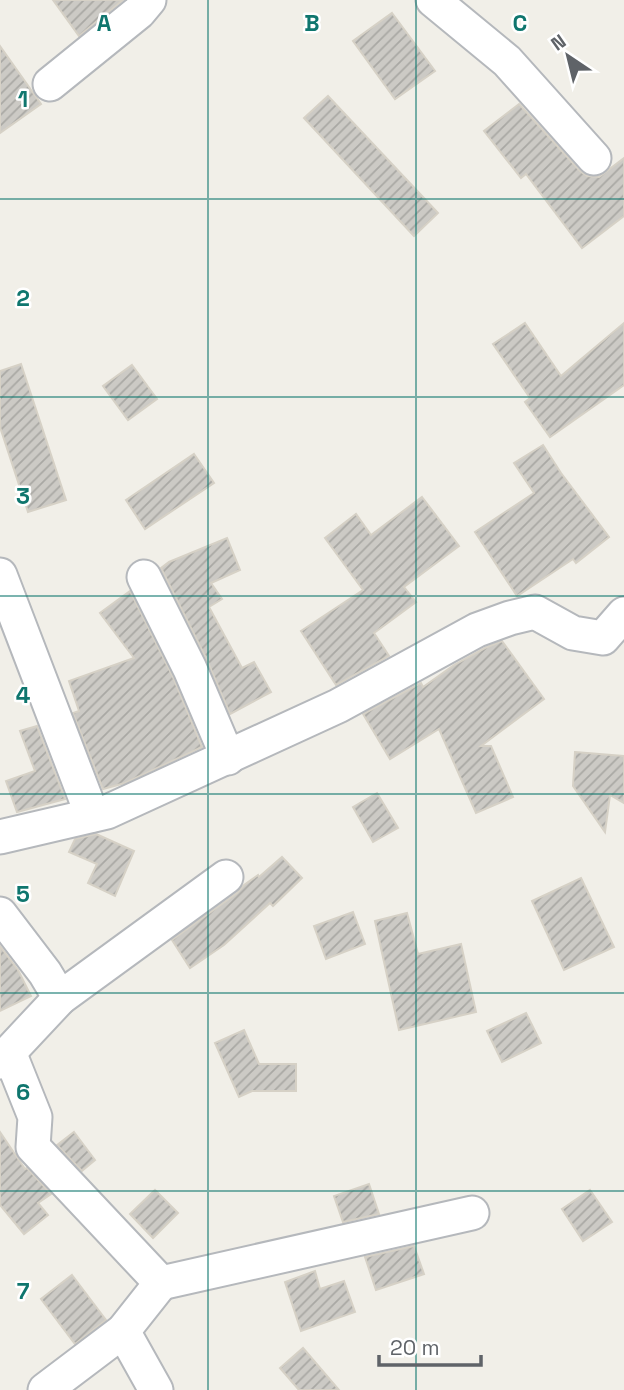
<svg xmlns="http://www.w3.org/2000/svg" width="624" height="1390" font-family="'Space Grotesk',sans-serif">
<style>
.building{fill:url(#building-hatch);stroke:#d6d1c6;stroke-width:2}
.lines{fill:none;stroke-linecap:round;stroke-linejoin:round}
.minor-casing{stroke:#b5b8bc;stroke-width:37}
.minor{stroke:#fff;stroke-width:33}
.grid{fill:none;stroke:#0f766e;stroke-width:2;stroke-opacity:0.55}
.grid-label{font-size:23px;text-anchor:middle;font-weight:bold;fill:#0f766e;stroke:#fff;stroke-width:5;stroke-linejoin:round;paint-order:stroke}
</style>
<defs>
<pattern id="building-hatch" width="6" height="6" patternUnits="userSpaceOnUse" patternTransform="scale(1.75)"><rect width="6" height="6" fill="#cccac5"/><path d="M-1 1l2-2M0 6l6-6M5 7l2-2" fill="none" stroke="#a9a8a4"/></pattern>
</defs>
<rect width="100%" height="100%" fill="#f1efe8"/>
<!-- building -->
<g class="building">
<path d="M53 0H123L79 36Z"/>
<path d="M392 13 435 71 395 99 353 41Z"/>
<path d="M0 46 41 104 0 133Z"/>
<path d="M328 96 438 213 414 236 304 118Z"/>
<path d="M519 104 580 171 587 176 599 177 624 158V216L582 248 526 174 521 178 484 131Z"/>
<path d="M525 323 561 376 624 323V385L550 437 525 402 530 398 493 344Z"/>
<path d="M21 364 66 500 28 512 0 427V371Z"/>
<path d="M132 365 157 399 128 420 103 386Z"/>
<path d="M543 445 561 473 609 537 576 563 573 559 517 596 475 532 534 493 514 463Z"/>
<path d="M194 454 214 483 145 529 126 500Z"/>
<path d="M422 497 459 546 404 587 416 602 374 633 389 656 336 685 301 631 363 590 325 538 356 514 371 535Z"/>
<path d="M227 538 240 570 211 583 222 599 209 607 242 668 254 662 271 692 230 714 207 660 161 568 169 562Z"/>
<path d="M130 591 173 677 202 747 125 783 103 789 73 713 79 711 69 681 134 658 100 613Z"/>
<path d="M502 641 544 699 481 746H491L513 797 476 813 439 729 390 759 363 714 421 683 423 687 454 665 485 648Z"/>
<path d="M37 726 65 799 17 812 6 781 35 771 20 731Z"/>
<path d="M575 752 624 756V803L610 795 605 832 573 786Z"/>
<path d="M377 793 398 828 373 842 353 807Z"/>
<path d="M96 834 134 851 115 896 88 883 97 864 69 852 75 839Z"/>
<path d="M282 857 302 878 273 906 270 903 224 945 190 968 172 940 237 893 244 885 258 875 259 877Z"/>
<path d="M581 878 614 947 564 970 532 901Z"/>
<path d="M353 912 365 944 326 959 314 926Z"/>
<path d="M407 913 418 954 461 944 476 1012 399 1030 375 921Z"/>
<path d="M0 946 18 970 31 996 0 1011Z"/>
<path d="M526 1013 541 1043 502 1062 487 1031Z"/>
<path d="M244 1030 259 1064H296V1091H252L239 1097 215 1043Z"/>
<path d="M0 1132 25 1169 27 1168 51 1194 38 1203 48 1215 24 1234 0 1205Z"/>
<path d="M74 1132 95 1160 82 1171 57 1145Z"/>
<path d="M369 1184 379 1214 343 1222 334 1196Z"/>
<path d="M155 1190 178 1213 153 1238 130 1214Z"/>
<path d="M590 1190 612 1222 583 1241 562 1209Z"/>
<path d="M414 1246 424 1274 376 1290 365 1257Z"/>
<path d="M315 1271 320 1289 344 1281 355 1312 301 1331 285 1282Z"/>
<path d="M72 1275 106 1320 75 1344 41 1299Z"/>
<path d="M303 1348 339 1390H299L280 1368Z"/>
</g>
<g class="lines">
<defs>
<g id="minor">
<path d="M433 0 507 61 594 158"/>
<path d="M50 84 139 12 149 0"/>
<path d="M0 575 92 815"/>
<path d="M144 577 190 669 228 758"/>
<path d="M0 837 107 812 338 706 477 630 510 618 535 612 573 633 603 638 624 614"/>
<path d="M0 914 45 973 60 998 0 1062"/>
<path d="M60 998 226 877"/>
<path d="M9 1052 35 1117 33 1147 161 1283 123 1331 45 1390"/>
<path d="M161 1283 472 1213"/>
<path d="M123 1331 156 1390"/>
</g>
</defs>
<!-- minor casing -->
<use href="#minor" class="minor-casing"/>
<!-- minor -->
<use href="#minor" class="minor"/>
</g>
<!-- grid -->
<path class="grid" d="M208 0V1390M416 0V1390M0 199H624M0 397H624M0 596H624M0 794H624M0 993H624M0 1191H624"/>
<g class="grid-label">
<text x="104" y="31">A</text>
<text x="312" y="31">B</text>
<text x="520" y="31">C</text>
<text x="23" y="107">1</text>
<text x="23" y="306">2</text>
<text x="23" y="504">3</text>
<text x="23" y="703">4</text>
<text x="23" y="902">5</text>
<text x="23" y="1100">6</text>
<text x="23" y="1299">7</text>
</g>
<!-- north arrow -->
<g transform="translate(568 56) rotate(325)" stroke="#ffffff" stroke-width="5" paint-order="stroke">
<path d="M0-5L12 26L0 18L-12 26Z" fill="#5f6368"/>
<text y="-10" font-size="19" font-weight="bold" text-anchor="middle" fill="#5f6368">N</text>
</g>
<!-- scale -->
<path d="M379 1355v10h102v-10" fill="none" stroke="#5f6368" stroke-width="3.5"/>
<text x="390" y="1355" font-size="21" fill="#5f6368" stroke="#ffffff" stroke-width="5" paint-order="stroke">20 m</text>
</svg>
